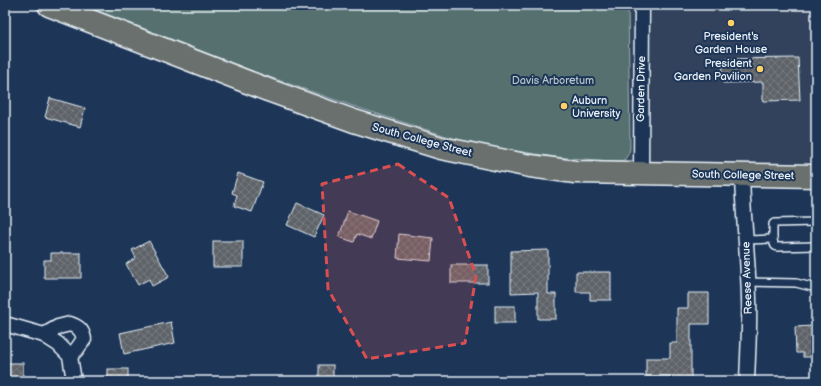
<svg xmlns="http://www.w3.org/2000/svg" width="821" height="386" font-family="'Balsamiq Sans',sans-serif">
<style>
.built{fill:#30435c}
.green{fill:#54706e;stroke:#9eb0b3}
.building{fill:url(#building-cross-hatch);stroke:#e8f1f8}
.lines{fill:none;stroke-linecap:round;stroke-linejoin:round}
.service-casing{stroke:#e8f1f8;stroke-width:10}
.minor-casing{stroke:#e8f1f8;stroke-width:17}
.primary-casing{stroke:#e8f1f8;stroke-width:25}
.service{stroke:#1d3557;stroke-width:7}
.minor{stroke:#1d3557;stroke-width:14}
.primary{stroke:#6b706d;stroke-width:22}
.marked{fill:#da5052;fill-opacity:0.2;stroke:#da5052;stroke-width:3;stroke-dasharray:8 5;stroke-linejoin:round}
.poi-dot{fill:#ffd166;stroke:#1d3557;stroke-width:1.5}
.labels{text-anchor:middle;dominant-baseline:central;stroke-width:4;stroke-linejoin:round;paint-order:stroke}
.poi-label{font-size:11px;fill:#e8f1f8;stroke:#1d3557}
.park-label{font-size:11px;fill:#b4c4c8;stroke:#1d3557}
.street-label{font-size:11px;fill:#e8f1f8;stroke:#1d3557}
</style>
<defs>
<pattern id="building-cross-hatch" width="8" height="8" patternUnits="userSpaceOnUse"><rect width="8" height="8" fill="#5e6469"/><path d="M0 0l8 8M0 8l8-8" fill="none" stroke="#757b7f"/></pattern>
</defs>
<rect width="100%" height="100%" fill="#1d3557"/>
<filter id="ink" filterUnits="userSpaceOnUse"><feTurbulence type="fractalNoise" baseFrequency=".025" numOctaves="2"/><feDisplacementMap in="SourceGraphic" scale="8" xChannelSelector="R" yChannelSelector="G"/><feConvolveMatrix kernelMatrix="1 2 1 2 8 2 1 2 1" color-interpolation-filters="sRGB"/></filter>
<g filter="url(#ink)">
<!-- built -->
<path class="built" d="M84 5H816V175L530 166 190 59 194 48Z"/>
<!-- green -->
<path class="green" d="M84 5H628L630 148 629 153 625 159 622 161H612L556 157 488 147 459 140 359 108 255 72Z"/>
<!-- building -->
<g class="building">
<path d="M798 58 800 100 763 101V82L723 83 722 59Z"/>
<path d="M50 98 85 108 80 127 45 117Z"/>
<path d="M238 173 263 182 252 212 234 206 237 195 232 193Z"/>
<path d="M297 203 324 215 314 237 287 225Z"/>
<path d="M348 211 377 221 371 239 357 234 354 242 339 237Z"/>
<path d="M399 234 433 238 431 261 397 258Z"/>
<path d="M149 241 169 277 152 286 149 279 138 285 126 264 136 258 132 250Z"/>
<rect x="213" y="241" width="30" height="26"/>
<path d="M548 250V294H556V319H538V292L511 293V251Z"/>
<path d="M51 253H81V278H44V260H51Z"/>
<rect x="451" y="265" width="37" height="18"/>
<path d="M576 272H611V300H590V292H576Z"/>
<path d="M688 293H709V324H691V380H670V376H646V358H670V343H677V308H688Z"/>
<rect x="495" y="306" width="20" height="17"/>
<path d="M171 322 175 343 124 354 120 333Z"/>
<path d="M812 326V328H816V357H803V353H796L795 327Z"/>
<rect x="5" y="363" width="18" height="18"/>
<rect x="319" y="365" width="14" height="16"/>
<rect x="108" y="369" width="20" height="12"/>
</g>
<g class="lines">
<defs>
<g id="service">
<path d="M773 239V224L774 223 816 222"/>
<path d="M746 240 773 239C774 243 773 246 777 247L816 246"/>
<path d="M748 282 796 283 816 288"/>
</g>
<g id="minor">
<path d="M641 174 642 5"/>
<path d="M742 175C743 216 748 257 749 298 750 325 748 353 747 381"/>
<path d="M5 324 44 335 58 344 70 356 74 381"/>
<path d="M44 335 58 327 70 324C78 327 82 329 84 339L77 349 70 356"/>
</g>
<path id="primary" d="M49 5 268 90 354 121 441 148 530 166 575 172 816 176"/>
</defs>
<!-- service casing -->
<use href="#service" class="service-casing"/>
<!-- minor casing -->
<use href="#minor" class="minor-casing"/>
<!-- primary casing -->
<use href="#primary" class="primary-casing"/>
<!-- service -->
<use href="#service" class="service"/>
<!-- minor -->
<use href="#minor" class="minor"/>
<!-- primary -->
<use href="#primary" class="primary"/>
</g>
</g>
<!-- marked area -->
<path class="marked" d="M398 164 449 198 476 276 465 343 367 359 328 289 322 184Z"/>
<!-- markers -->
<g class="poi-dot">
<circle cx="731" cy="23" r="4"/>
<circle cx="760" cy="69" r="4"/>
<circle cx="564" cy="106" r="4"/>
</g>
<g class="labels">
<!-- poi labels -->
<g class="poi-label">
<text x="731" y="36">President's<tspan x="731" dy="13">Garden House</tspan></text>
<text x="752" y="63" text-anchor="end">President<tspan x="752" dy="13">Garden Pavilion</tspan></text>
<text x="572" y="100" text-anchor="start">Auburn<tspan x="572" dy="13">University</tspan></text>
</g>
<!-- park labels -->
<g class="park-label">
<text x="553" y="80">Davis Arboretum</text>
</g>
<!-- street labels -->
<g class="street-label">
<text transform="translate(641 89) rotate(-89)">Garden Drive</text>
<text transform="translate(422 140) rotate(15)">South College Street</text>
<text transform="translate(743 175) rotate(1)">South College Street</text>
<text transform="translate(747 278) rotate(-92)">Reese Avenue</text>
</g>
</g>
<!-- margin -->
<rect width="821" height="386" fill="none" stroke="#1d3557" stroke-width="20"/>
<rect x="10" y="10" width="801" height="366" fill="none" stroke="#e8f1f8" stroke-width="1.5" filter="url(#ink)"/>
</svg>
